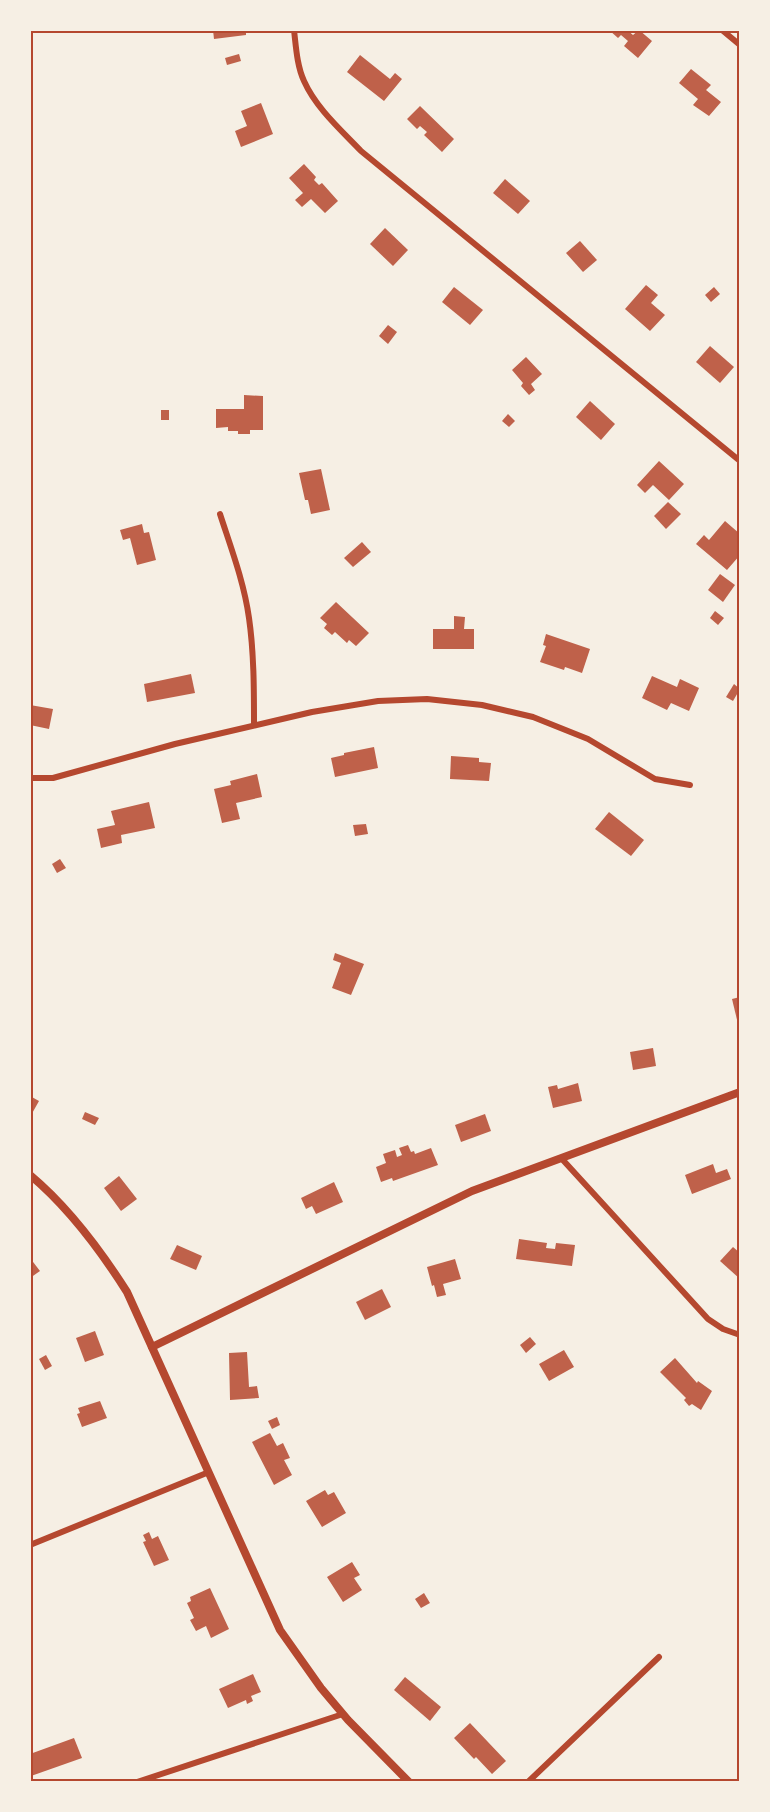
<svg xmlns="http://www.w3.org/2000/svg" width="770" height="1812" font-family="Commissioner,sans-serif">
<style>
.building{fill:#bf614a}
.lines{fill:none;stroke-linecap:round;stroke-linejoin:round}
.minor{stroke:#b5482f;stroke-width:6}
.tertiary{stroke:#b5482f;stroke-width:8}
.neatline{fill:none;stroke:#b5482f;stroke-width:2}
</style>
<rect width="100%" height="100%" fill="#f6efe4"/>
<!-- building -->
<g class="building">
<path d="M213 30H246V35L214 39Z"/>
<path d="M609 30H627L633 35 639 30 652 41 638 58 624 46 628 41 621 35 618 38Z"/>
<path d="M239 54 241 61 227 65 225 58Z"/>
<path d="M360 55 390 79 395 73 402 79 384 101 347 72Z"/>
<path d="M691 69 711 85 706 90 721 102 709 116 693 105 698 99 679 83Z"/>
<path d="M261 103 273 134 241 147 235 131 247 126 241 111Z"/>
<path d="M420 106 454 139 442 152 424 135 427 132 420 126 417 129 407 119Z"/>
<path d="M304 164 316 177 314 180 319 185 322 183 338 201 325 213 311 199 302 207 295 200 303 193 289 178Z"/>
<path d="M505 179 530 201 518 214 493 193Z"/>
<path d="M385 228 408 250 393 266 370 244Z"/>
<path d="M580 241 597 260 583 272 566 253Z"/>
<path d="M646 285 658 295 651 303 665 315 650 331 625 309Z"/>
<path d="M454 287 483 310 470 325 442 302Z"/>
<path d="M714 287 720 294 711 302 705 295Z"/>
<path d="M388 325 397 332 388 344 379 336Z"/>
<path d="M710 346 734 367 720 383 696 362Z"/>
<path d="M526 357 542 374 531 384 535 390 529 395 521 386 523 383 512 370Z"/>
<path d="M244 395 263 396V430H250V434H238V431H228V427L216 428V409H244Z"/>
<path d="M590 401 615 424 601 440 576 417Z"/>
<rect x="161" y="410" width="8" height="10"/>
<path d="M508 414 515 421 509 427 502 421Z"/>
<path d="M659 461 684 484 669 500 653 485 645 493 637 485Z"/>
<path d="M321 469 330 510 311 514 308 500H305L299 473Z"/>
<path d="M668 502 681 514 666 529 654 516Z"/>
<path d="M725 521 740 534V555L727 570 696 544 704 535 709 540Z"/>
<path d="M142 524 144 533 149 532 156 560 137 565 130 538 123 540 120 530Z"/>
<path d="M362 542 371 552 353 567 344 558Z"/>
<path d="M720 574 735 585 723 602 708 590Z"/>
<path d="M336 602 369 633 356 646 349 640 347 643 335 632 332 635 324 628 327 624 320 618Z"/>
<path d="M715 611 724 618 718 625 710 618Z"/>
<path d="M454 616 465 617 464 629H474V649H433V629H454Z"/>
<path d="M546 634 590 649 582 673 565 667 564 670 540 662 546 646 543 645Z"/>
<path d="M191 674 195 693 147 702 144 684Z"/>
<path d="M652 676 677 687 680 679 699 688 689 711 671 703 667 710 642 698Z"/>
<path d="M734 684 740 689 733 701 726 697Z"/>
<path d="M30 705 53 709 49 729 30 725Z"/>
<path d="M374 747 378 768 335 777 331 758 344 755V753Z"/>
<path d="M451 756 479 758V762L491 763 489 781 450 779Z"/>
<path d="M257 774 262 797 236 803 240 819 222 823 214 789 231 785 230 781Z"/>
<path d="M149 802 155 828 121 835 122 843 101 848 97 829 115 825 111 811Z"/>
<path d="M609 812 644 840 631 856 595 829Z"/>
<path d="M366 824 368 834 355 836 353 825Z"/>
<path d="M60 859 66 868 57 873 52 864Z"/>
<path d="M335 953 364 964 351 995 332 988 341 963 333 960Z"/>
<path d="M740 997V1027L739 1028 732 999Z"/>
<path d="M653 1048 656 1066 633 1070 630 1052Z"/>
<path d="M578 1083 582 1101 553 1108 548 1087 557 1085 558 1089Z"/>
<path d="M30 1096 39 1101 30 1117Z"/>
<path d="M85 1112 99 1118 95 1125 82 1119Z"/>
<path d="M485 1114 491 1131 461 1142 455 1125Z"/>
<path d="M408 1145 411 1152 414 1151 415 1154 431 1148 438 1165 393 1181 392 1178 381 1182 376 1167 386 1163 383 1154 395 1150 397 1157 402 1155 399 1148Z"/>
<path d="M713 1164 716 1173 727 1169 731 1179 692 1194 685 1175Z"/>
<path d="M119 1176 137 1199 121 1211 104 1188Z"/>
<path d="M334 1182 343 1202 316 1214 312 1206 306 1209 301 1198Z"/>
<path d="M519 1239 547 1243 546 1248 555 1249 556 1243 575 1245 572 1266 516 1259Z"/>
<path d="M177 1245 202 1256 196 1270 170 1259Z"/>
<path d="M733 1247 740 1253V1279L720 1261Z"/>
<path d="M30 1258 40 1271 30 1278Z"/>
<path d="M455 1259 461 1279 443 1284 446 1295 437 1297 434 1285 432 1286 427 1267Z"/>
<path d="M382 1289 391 1307 365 1320 356 1302Z"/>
<path d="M95 1331 104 1355 85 1362 76 1338Z"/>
<path d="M530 1337 536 1344 526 1353 520 1345Z"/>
<path d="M564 1350 574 1367 549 1381 539 1364Z"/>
<path d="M247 1352 249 1387 257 1386 259 1398 230 1400 229 1353Z"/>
<path d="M46 1355 52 1366 45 1370 39 1359Z"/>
<path d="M675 1358 697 1383 698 1381 712 1391 701 1410 692 1404 689 1406 684 1400 686 1398 660 1372Z"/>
<path d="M100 1401 107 1418 82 1427 77 1414 80 1413 78 1408Z"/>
<path d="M277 1417 280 1425 272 1429 268 1421Z"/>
<path d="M270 1433 277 1446 283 1443 290 1458 284 1460 292 1475 274 1485 252 1442Z"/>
<path d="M325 1490 328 1495 334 1492 346 1513 322 1527 306 1501Z"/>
<path d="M149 1532 152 1539 158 1536 169 1560 154 1566 143 1542 146 1541 143 1535Z"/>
<path d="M352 1562 360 1575 354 1578 362 1590 343 1602 327 1577Z"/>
<path d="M210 1588 229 1629 211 1638 206 1626 196 1631 190 1620 194 1618 187 1603 191 1601 190 1597Z"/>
<path d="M424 1593 430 1603 421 1608 415 1599Z"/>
<path d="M253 1674 261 1692 251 1696 253 1701 247 1704 246 1700 228 1708 219 1689Z"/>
<path d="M405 1677 441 1707 430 1721 394 1690Z"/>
<path d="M470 1723 506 1761 492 1774 476 1757 474 1759 454 1738Z"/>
<path d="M74 1738 82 1758 31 1776 30 1754Z"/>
</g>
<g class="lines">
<!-- minor -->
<g class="minor">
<path d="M294 30C296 47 297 66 304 81 316 108 341 130 361 151L740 461"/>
<path d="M722 30 740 45"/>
<path d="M220 514C231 548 244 582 249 618 254 653 254 689 254 725"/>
<path d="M30 778H53L175 744 312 712 378 701 427 699 482 705 533 717 588 739 655 779 690 785"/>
<path d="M562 1159 708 1319 723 1329 740 1335"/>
<path d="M30 1545 209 1472"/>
<path d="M137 1782 343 1714"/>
<path d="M528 1782 659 1657"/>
</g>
<!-- tertiary -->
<g class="tertiary">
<path d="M30 1175C67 1206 101 1251 127 1292L280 1630 321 1688 348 1720 409 1782"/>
<path d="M152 1347 472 1191 740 1092"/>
</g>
</g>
<!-- border -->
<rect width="770" height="1812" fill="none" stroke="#f6efe4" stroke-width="63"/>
<rect x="32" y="32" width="706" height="1748" class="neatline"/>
</svg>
